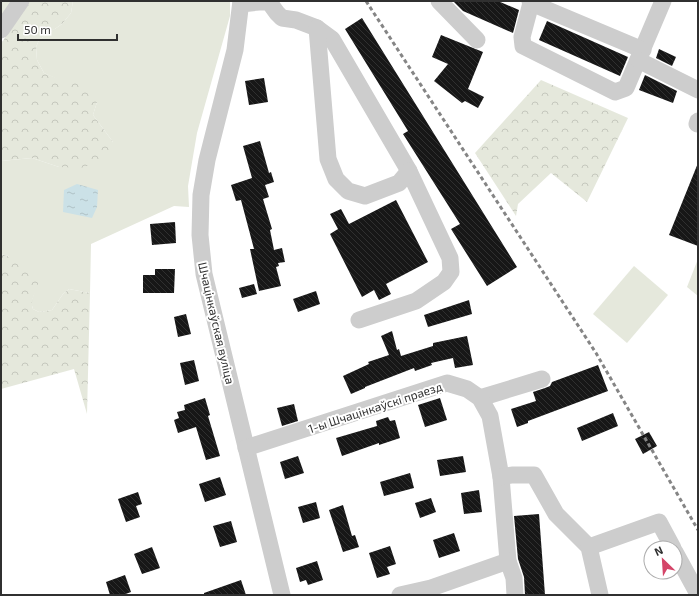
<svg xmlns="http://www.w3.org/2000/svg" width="699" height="596" font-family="'Exo 2',sans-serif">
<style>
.grass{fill:#e5e8dc}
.forest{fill:url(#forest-crowns)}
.water{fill:url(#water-ripples)}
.building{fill:url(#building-back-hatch)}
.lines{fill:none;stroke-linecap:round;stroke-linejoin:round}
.minor{stroke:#cdcdcd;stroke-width:17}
.rail{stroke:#858585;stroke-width:3;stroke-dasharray:4 3;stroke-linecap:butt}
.labels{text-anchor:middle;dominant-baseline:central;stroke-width:4;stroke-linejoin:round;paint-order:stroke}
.street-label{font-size:12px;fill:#303030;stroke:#fff}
</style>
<defs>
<pattern id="forest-crowns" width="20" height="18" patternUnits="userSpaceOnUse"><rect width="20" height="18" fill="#e5e8dc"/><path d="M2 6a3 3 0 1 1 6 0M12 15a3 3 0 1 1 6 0" fill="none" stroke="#c5c7bd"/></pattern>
<pattern id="water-ripples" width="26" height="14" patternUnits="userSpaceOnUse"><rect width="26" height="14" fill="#cbe1e7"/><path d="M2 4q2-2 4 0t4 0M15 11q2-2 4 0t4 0" fill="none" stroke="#afc1c6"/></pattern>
<pattern id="building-back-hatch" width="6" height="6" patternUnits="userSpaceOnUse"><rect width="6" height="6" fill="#171717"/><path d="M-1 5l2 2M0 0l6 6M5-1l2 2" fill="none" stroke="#303030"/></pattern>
</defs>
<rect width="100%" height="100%" fill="#fff"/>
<!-- grass -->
<g class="grass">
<path d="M1 1H16L1 21Z"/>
<path d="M73 1H230V16L197 133 188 186 189 207 174 206 91 244 90 293 69 289 63 294 52 310 39 312 33 309 31 302 38 283 8 256 1 254V161L32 158 59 167 113 142 93 115 97 102 64 82 44 73 37 60 36 47 39 40 62 24 71 13Z"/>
<path d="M698 259V296L687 287Z"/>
<path d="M634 266 668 295 627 343 593 314Z"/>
</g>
<!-- forest -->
<g class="forest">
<path d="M28 1H73L71 13 62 24 39 40 36 47 37 60 44 73 64 81 77 78 94 89 97 102 93 115 113 142 107 155 96 163 81 168 59 167 32 158 1 161V44Z"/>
<path d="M541 80 628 118 587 202 551 173 518 204 516 216 475 153Z"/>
<path d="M1 254C12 257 37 269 38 282 39 292 29 296 33 309L39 312 52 310 63 294 69 289 90 293 87 414 74 369 1 389Z"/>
</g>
<!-- water -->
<path class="water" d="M77 184 98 190 97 207 92 218 63 212 64 190Z"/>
<!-- building -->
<g class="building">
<path d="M453 1H498L519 10 513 33 463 11Z"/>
<path d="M362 18 517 267 487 286 451 229 460 224 403 134 408 131 345 29Z"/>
<path d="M547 21 628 57 620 76 539 40Z"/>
<path d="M441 35 483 52 468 89 484 97 478 108 465 101 462 103 434 81 448 64 432 57Z"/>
<path d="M659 49 676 57 672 66 656 58Z"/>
<path d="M645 75 677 91 673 103 639 90Z"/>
<path d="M264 78 268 102 249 105 245 81Z"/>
<path d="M260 141 269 173 271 172 274 182 265 185 269 197 263 199 272 229 270 230 274 250 282 248 285 262 278 263 279 266 276 267 281 286 259 291 250 249H254L241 200 236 201 231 185 252 178 243 146Z"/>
<path d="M698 163V246L669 235Z"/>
<path d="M396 200 428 262 386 284 391 294 379 300 374 290 362 297 330 234 338 229 330 214 341 209 349 224Z"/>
<path d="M175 222 176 243 152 245 150 224Z"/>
<path d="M155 269H175L174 293H143V275H155Z"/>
<path d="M254 284 257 294 242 298 239 288Z"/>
<path d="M316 291 320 304 298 312 293 299Z"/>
<path d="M469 300 472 314 428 327 424 315Z"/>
<path d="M186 314 191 334 178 337 174 317Z"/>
<path d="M392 331 397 350 399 349 401 356 433 346V343L467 336 473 365 455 368 453 358 431 363 432 365 415 371 414 368 365 387V388L351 394 343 376 369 364 368 362 389 355 381 336Z"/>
<path d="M194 360 199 381 185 385 180 363Z"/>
<path d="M598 365 608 391 528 421V423L517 427 511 409 536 401 533 392 545 388 550 386 552 382Z"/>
<path d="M205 398 210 415 208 416 220 456 206 460 196 427 178 433 174 420 179 418 177 412 185 410 184 405Z"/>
<path d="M440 398 447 420 425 427 418 405Z"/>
<path d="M294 404 298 421 282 426 277 408Z"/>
<path d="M613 413 618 426 582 441 577 428Z"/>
<path d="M388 417 390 421 395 420 400 438 379 445V443L342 456 336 438 377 426 376 421Z"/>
<path d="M649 432 657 446 643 454 635 439Z"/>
<path d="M298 456 304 473 285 479 280 462Z"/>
<path d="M463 456 466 472 440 476 437 460Z"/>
<path d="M410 473 414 488 384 496 380 482Z"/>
<path d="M220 477 226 495 205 502 199 484Z"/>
<path d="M479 490 482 512 464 514 461 493Z"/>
<path d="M138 492 142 504 136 506 140 517 126 522 118 499Z"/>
<path d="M431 498 436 512 420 518 415 503Z"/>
<path d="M316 502 320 518 303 523 298 507Z"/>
<path d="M343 505 352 536 355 535 359 547 343 552 329 510Z"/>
<path d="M539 514 545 595H525L524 577 518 559 514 516Z"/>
<path d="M231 521 237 542 220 547 213 526Z"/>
<path d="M454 533 460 551 439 558 433 540Z"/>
<path d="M390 546 396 564 387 567 390 574 377 578 369 553Z"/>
<path d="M152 547 160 568 142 574 134 554Z"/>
<path d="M317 561 323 580 308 585 306 580 300 582 296 568Z"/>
<path d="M125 575 131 592 123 595H110L106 582Z"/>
<path d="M241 580 246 595H204V593Z"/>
</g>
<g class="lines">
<!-- minor -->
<g class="minor">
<path d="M241 1 235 50 207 160 201 195 200 235 204 274 282 595"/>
<path d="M439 1 477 40"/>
<path d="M530 1 531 3 522 37 523 46 615 92 626 88 663 1"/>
<path d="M531 3 643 50"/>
<path d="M241 4 259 2H269L277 13 282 18 296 20 317 28 332 39 409 171 450 258 451 272 444 282 416 301 359 320"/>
<path d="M317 28 328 159 336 179 348 191 365 196 399 183 409 171"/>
<path d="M1 30 21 1"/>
<path d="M638 60 698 90"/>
<path d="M697 124 698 121"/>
<path d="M480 398 542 379"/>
<path d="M246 448 447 383 467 389 480 398 490 416 501 477 508 561 514 578 515 595"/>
<path d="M501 477 512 475H534L556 514 589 547 600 595"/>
<path d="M589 547 659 522 673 548"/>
<path d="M675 552 698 594"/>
<path d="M400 595 431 588 508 561"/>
</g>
<!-- rail -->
<path class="rail" d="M366 1 596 353 698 530"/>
</g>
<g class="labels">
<!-- street labels -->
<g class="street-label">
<text transform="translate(217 323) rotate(77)">Шчацінкаўская вуліца</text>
<text transform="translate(375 407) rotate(-18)">1-ы Шчацінкаўскі праезд</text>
</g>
</g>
<!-- border -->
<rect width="699" height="596" fill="none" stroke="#303030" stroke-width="4"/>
<!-- north arrow -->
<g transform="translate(663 560) rotate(335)"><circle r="19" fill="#ffffff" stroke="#acacac"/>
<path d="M0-3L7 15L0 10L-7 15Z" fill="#d44568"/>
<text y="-6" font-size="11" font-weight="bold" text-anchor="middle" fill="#303030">N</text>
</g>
<!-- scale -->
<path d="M18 34v6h99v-6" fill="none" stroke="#303030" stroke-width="2"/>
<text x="24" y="34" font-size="12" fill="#303030" stroke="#ffffff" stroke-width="3" paint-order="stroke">50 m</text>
</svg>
